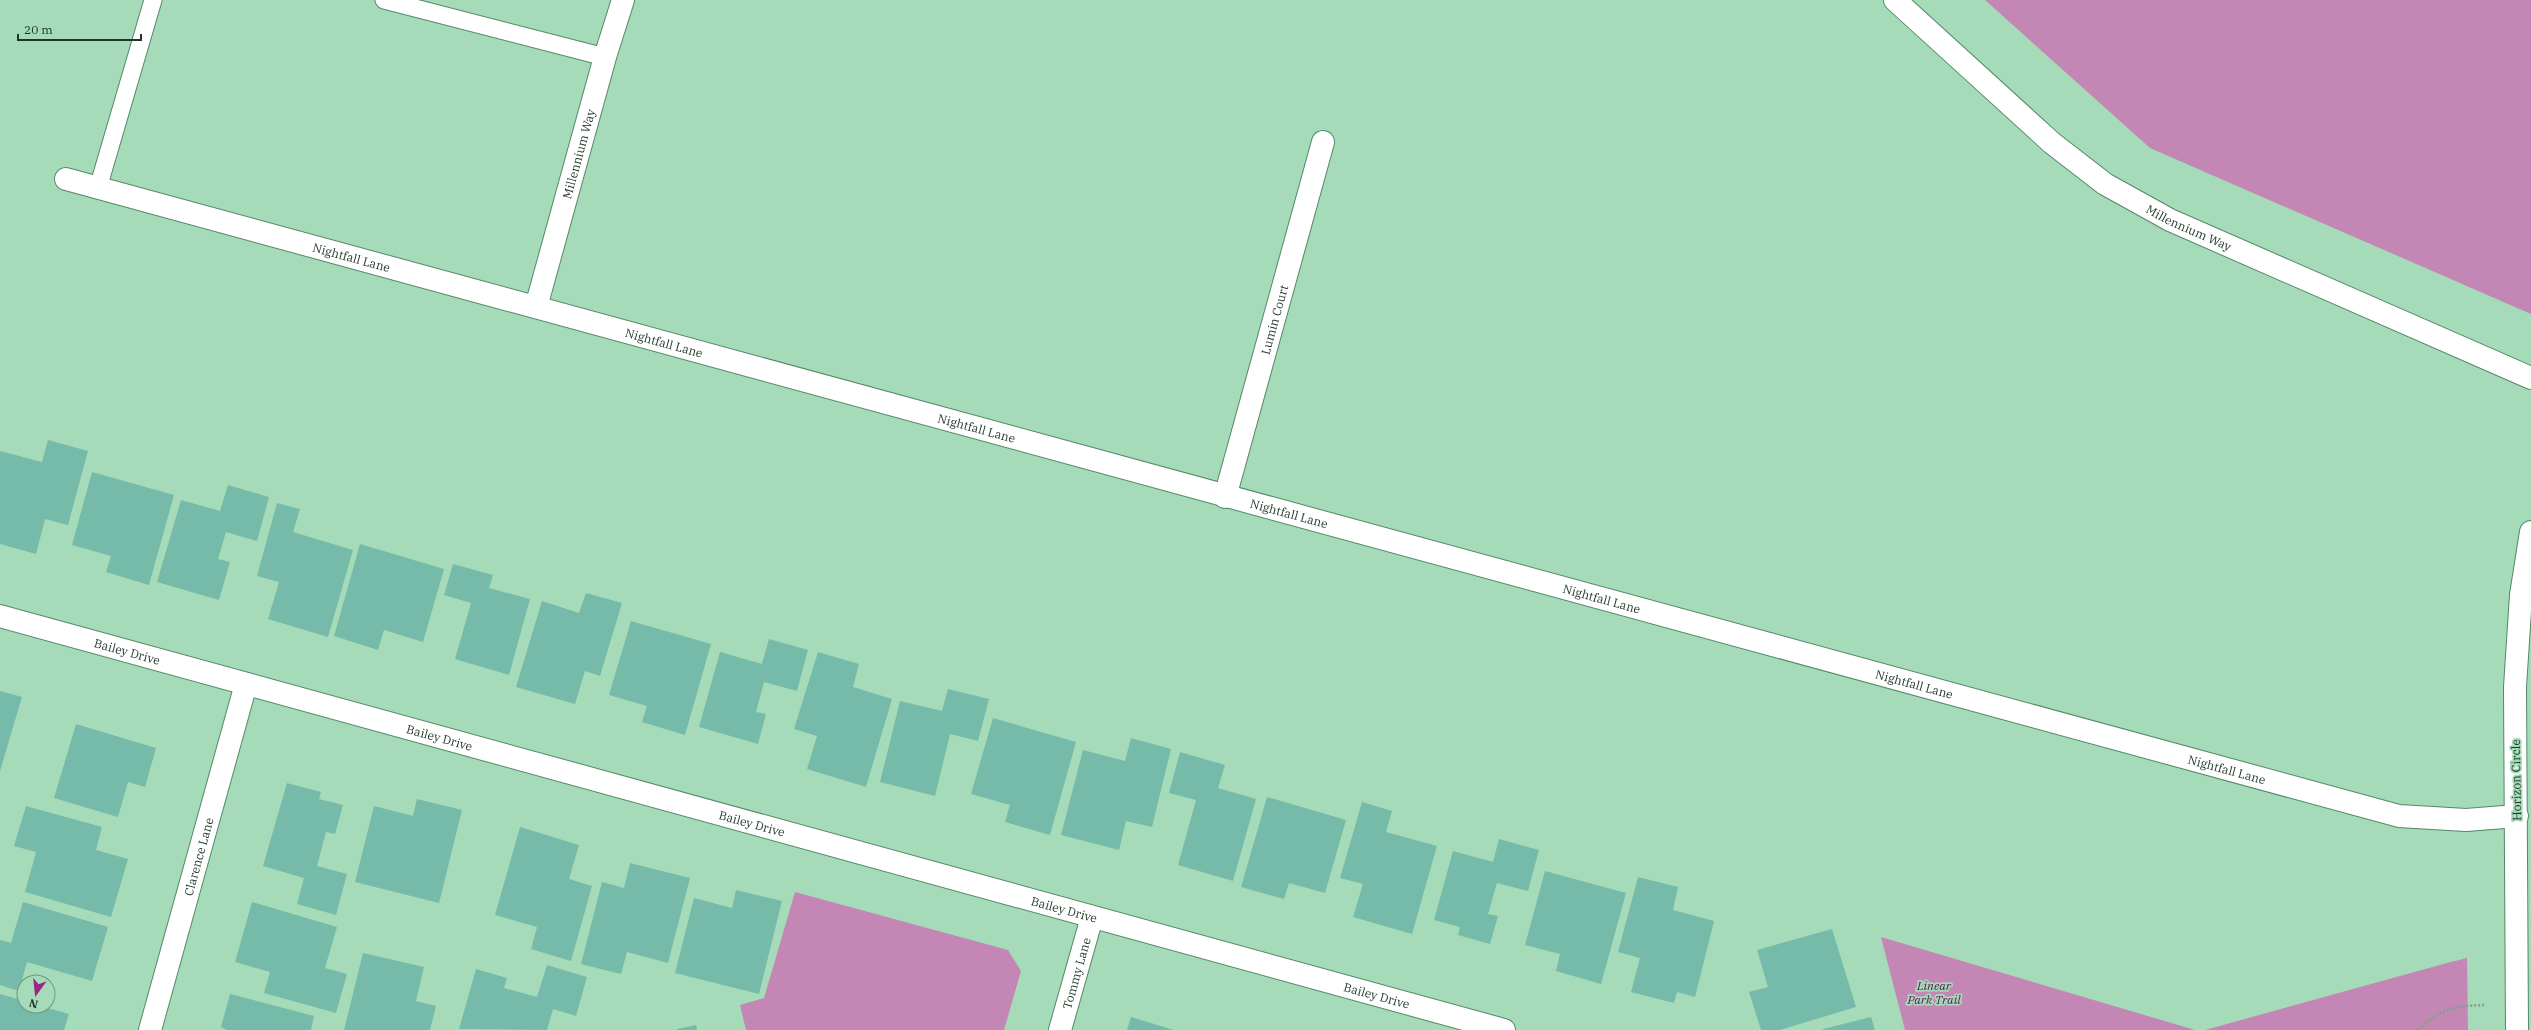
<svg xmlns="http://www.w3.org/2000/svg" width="2531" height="1030" font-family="'IBM Plex Serif',serif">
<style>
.green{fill:#c487b5}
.building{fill:#76bba9}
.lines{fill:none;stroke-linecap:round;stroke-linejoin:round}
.service-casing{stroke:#548868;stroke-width:19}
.minor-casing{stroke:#548868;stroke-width:24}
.path{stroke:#78a387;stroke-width:2.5;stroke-dasharray:2 2;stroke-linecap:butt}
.service{stroke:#fff;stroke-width:17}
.minor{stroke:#fff;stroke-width:22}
.labels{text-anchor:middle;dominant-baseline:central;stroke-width:3.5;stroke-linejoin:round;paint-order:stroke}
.street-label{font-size:12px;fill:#1f3527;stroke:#a5dbb8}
.park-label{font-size:12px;font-style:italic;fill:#631255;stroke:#a5dbb8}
</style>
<rect width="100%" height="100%" fill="#a5dbb8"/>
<!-- green -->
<g class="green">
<path d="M1985 0H2531V314L2150 148Z"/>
<path d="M795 892 1008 950 1021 971 1004 1030H746L740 1005 764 998Z"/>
<path d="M1881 937 2195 1030H1905Z"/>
<path d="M2467 958 2468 1030H2205L2447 963Z"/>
</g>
<!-- building -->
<g class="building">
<path d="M48 440 88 451 68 525 45 519 36 554 0 544V451L42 462Z"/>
<path d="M92 472 174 495 149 585 106 572 111 556 72 545Z"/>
<path d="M228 485 269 497 257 541 226 532 218 559 230 562 219 600 157 582 181 500 220 511Z"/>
<path d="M277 503 300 509 293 532 353 550 328 637 268 619 279 582 257 576Z"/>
<path d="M360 544 444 569 423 642 384 630 378 650 334 636Z"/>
<path d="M453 564 493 575 489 588 530 599 509 675 455 659 471 603 444 595Z"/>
<path d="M586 593 622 603 600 676 585 671 575 704 516 687 542 601 579 613Z"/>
<path d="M631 621 711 644 685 735 642 722 647 706 609 695Z"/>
<path d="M769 639 808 650 797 691 764 682 756 712 766 714 758 744 699 727 720 652 762 664Z"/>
<path d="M818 652 859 664 853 687 892 699 866 787 807 769 817 736 794 729Z"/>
<path d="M948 689 989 699 978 741 950 734 935 796 880 782 900 701 942 711Z"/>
<path d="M0 691 22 697 0 771Z"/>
<path d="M993 718 1076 742 1050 835 1005 822 1010 805 971 794Z"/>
<path d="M76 724 156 748 145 787 128 782 118 817 54 798Z"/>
<path d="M1131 738 1171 749 1152 827 1126 821 1119 850 1061 835 1083 750 1125 761Z"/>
<path d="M1180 752 1225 765 1218 788 1256 799 1233 881 1178 865 1196 800 1169 793Z"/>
<path d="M287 783 321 792 319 799 343 805 335 834 326 832 317 866 347 874 336 915 297 904 304 878 263 866Z"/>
<path d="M1267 797 1346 820 1325 893 1289 883 1284 899 1241 887Z"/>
<path d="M417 799 462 810 439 903 355 882 374 806 413 816Z"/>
<path d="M1362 802 1392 811 1386 832 1437 846 1412 934 1353 917 1363 884 1340 878Z"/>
<path d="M26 806 102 827 96 850 128 859 111 917 25 892 36 852 14 846Z"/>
<path d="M520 827 579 845 569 879 592 886 571 961 531 949 537 927 495 915Z"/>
<path d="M1499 839 1539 850 1528 891 1497 883 1488 914 1498 916 1490 944 1458 935 1460 927 1434 920 1453 851 1493 862Z"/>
<path d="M630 863 690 878 668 963 627 952 621 974 581 964 602 882 624 888Z"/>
<path d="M1545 871 1626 893 1601 984 1556 971 1560 954 1525 945Z"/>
<path d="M1638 877 1678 887 1673 910 1714 921 1695 997 1677 992 1674 1003 1631 992 1640 958 1618 952Z"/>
<path d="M736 890 782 901 759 994 675 973 694 898 732 908Z"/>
<path d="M23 902 108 927 92 981 27 962 19 991 0 985V940L11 943Z"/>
<path d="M252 902 337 927 325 968 347 974 336 1013 264 993 270 972 235 962Z"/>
<path d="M1832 929 1856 1007 1780 1030H1761L1749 992 1768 987 1757 950Z"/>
<path d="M363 953 424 967 416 1001 436 1006 430 1030H344Z"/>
<path d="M547 965 587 977 576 1016 553 1009 547 1030 459 1029 476 969 507 978 504 988 537 997Z"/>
<path d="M0 994 24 1001V1006H40L69 1014 64 1030H0Z"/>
<path d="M230 994 314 1016 311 1030H227L221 1027Z"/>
<path d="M1131 1017 1174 1030H1127Z"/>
<path d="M1871 1017 1875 1030H1823V1029Z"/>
<path d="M696 1025 697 1030H677V1029Z"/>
</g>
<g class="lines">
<defs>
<g id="service">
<path d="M384 0 605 57"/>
<path d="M98 188 153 0"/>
</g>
<g id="minor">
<path id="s1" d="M1895 0 2052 143 2105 184 2170 220 2531 378"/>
<path id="s2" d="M66 179 2399 816 2466 820 2517 816"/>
<path id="s3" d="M536 307 605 57 623 0"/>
<path id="s4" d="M1225 497 1323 142"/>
<path id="s5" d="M0 616 1504 1030"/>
<path id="s6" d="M150 1030 246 684"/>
<path id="s7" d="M1060 1030 1092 917"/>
<path d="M2517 1030 2515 687 2521 595 2531 532"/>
</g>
</defs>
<!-- service casing -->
<use href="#service" class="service-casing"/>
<!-- minor casing -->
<use href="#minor" class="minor-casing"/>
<!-- path -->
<path class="path" d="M2417 1030C2442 1009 2451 1006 2484 1005"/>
<!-- service -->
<use href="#service" class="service"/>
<!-- minor -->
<use href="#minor" class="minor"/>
</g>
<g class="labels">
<!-- street labels -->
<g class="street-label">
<text stroke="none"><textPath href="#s3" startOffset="159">Millennium Way</textPath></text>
<text stroke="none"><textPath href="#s1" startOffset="374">Millennium Way</textPath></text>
<text stroke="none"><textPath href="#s2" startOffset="296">Nightfall Lane</textPath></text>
<text stroke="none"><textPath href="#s4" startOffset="184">Lumin Court</textPath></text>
<text stroke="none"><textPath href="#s2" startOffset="620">Nightfall Lane</textPath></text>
<text stroke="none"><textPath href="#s2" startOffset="944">Nightfall Lane</textPath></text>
<text stroke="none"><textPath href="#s2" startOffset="1268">Nightfall Lane</textPath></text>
<text stroke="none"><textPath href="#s2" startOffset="1592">Nightfall Lane</textPath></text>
<text stroke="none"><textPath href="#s5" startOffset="132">Bailey Drive</textPath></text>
<text stroke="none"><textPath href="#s2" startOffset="1916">Nightfall Lane</textPath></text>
<text stroke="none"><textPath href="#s5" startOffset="456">Bailey Drive</textPath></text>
<text stroke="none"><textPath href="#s2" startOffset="2240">Nightfall Lane</textPath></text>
<text transform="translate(2516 780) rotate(-91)">Horizon Circle</text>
<text stroke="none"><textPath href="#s5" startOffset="780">Bailey Drive</textPath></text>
<text stroke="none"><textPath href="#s6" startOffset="180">Clarence Lane</textPath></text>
<text stroke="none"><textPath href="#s5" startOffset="1104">Bailey Drive</textPath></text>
<text stroke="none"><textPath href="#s7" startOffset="59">Tommy Lane</textPath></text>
<text stroke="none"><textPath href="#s5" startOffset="1428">Bailey Drive</textPath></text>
</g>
<!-- park labels -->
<g class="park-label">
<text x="1934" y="985">Linear<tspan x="1934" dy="14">Park Trail</tspan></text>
</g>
</g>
<!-- north arrow -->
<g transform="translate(36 994) rotate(195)"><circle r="19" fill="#a5dbb8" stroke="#6f997e"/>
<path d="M0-3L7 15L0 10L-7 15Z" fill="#982684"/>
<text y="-6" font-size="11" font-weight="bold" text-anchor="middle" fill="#1f3527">N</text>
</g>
<!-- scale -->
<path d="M18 34v6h123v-6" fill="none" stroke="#1f3527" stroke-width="2"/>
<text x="24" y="34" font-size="12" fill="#1f3527" stroke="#a5dbb8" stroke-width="3" paint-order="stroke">20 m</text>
</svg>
